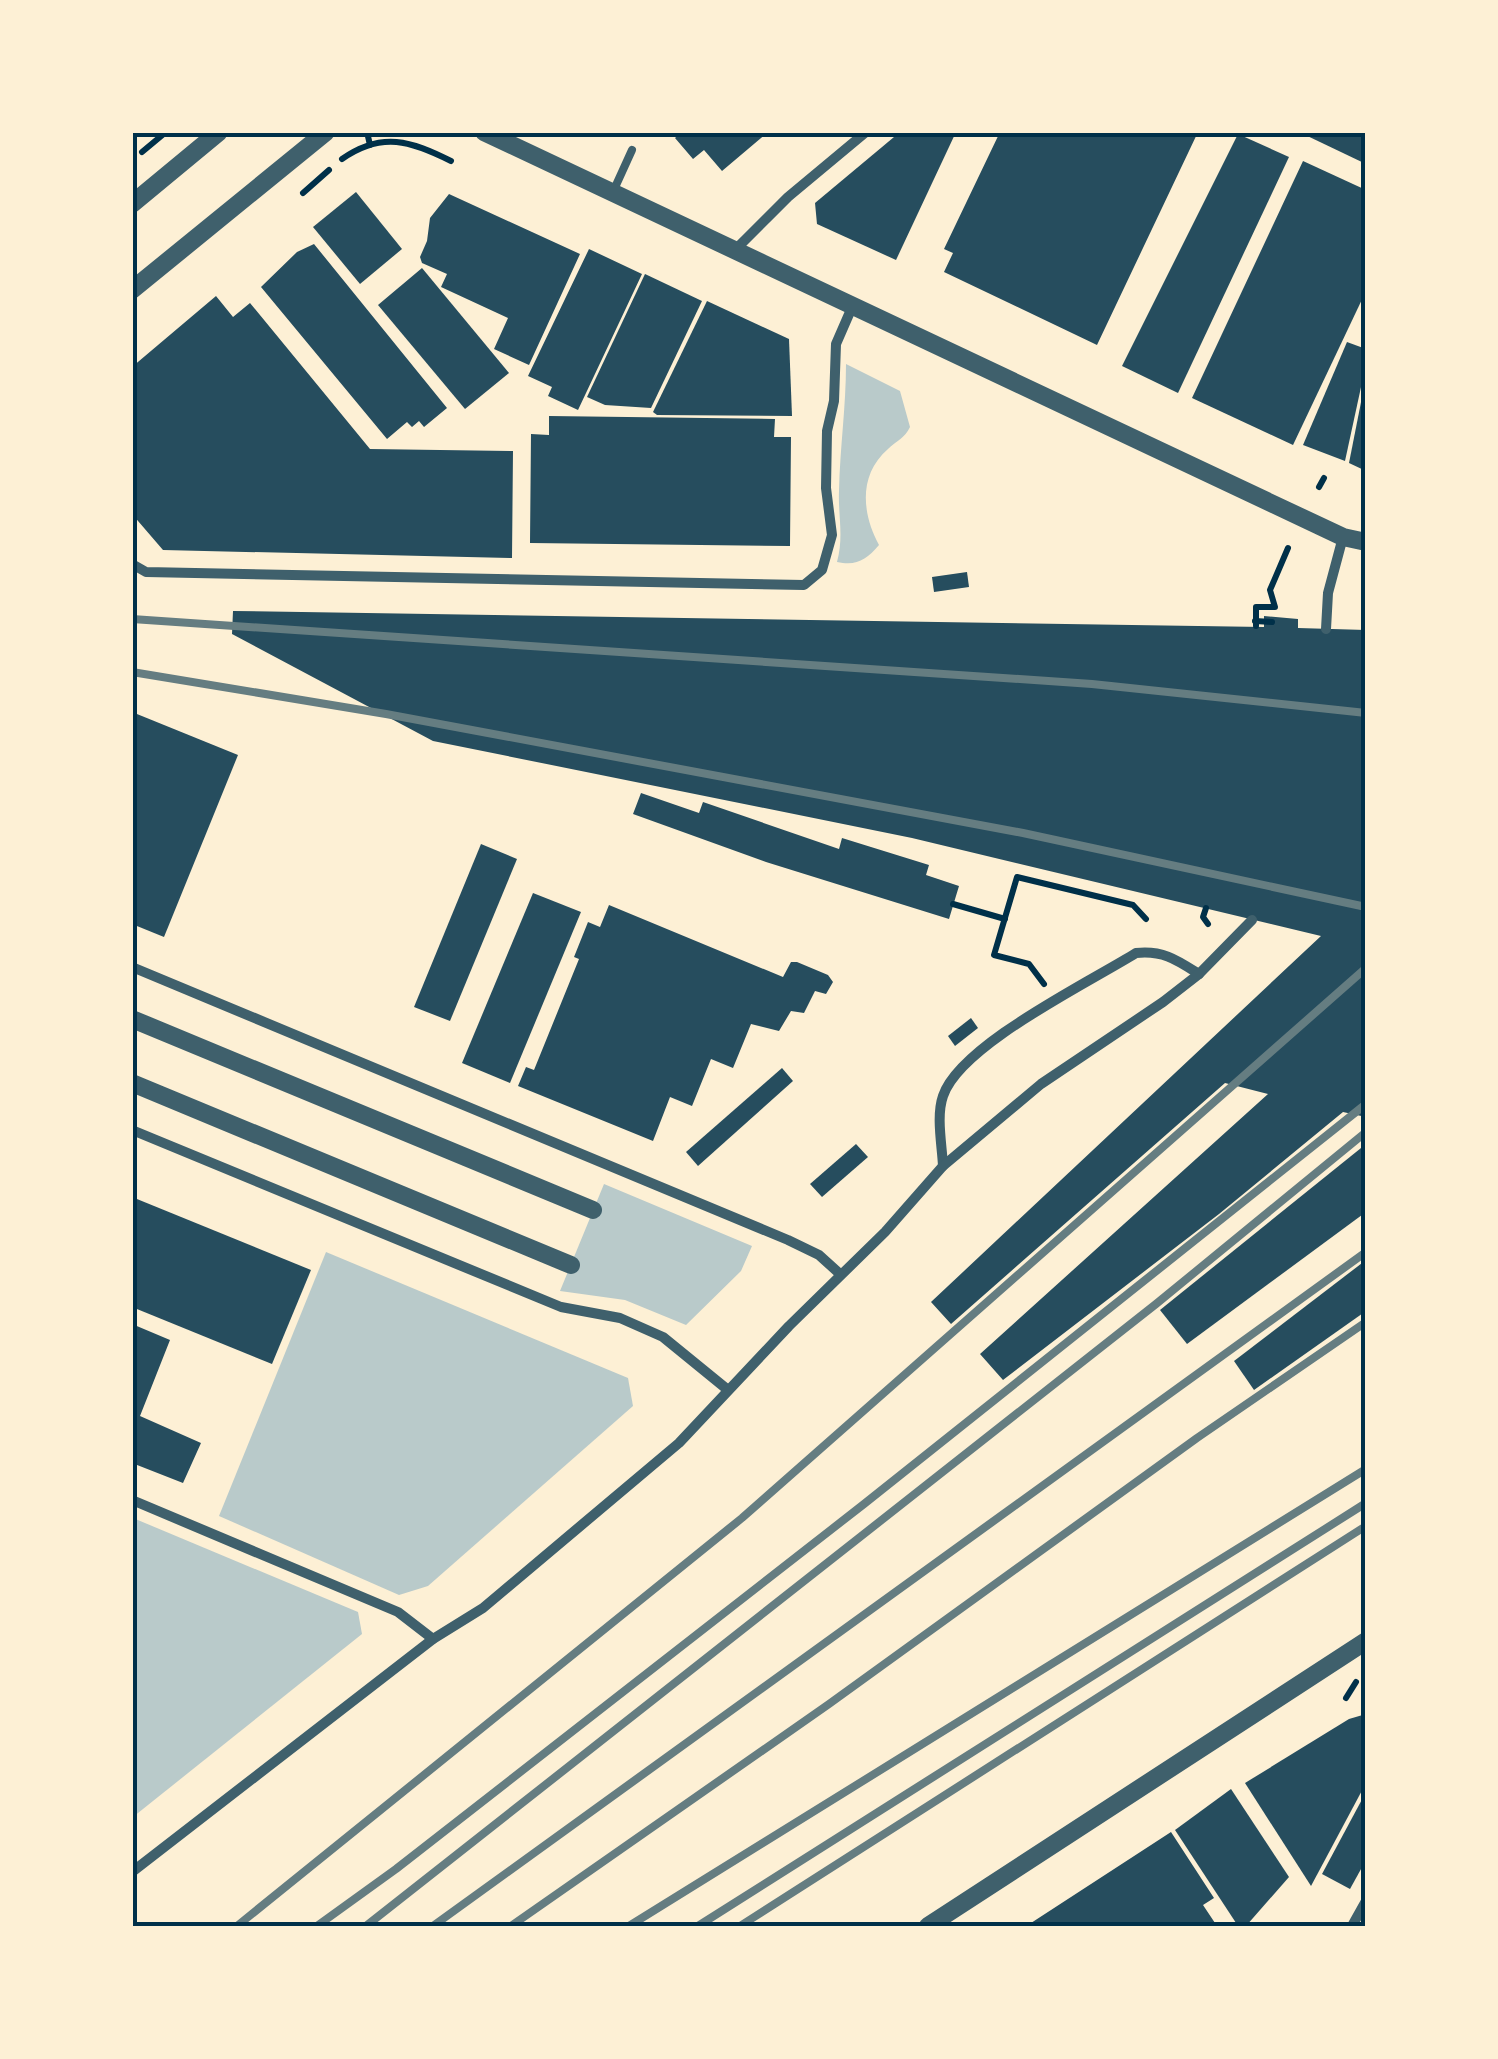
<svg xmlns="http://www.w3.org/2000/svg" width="1498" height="2059" font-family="'Exo 2',sans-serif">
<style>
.green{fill:#b9caca}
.building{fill:#264d5e}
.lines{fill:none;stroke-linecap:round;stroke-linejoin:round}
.path{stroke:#003049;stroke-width:6}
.service{stroke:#3f606c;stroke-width:8}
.minor{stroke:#3f606c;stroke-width:10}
.tertiary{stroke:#3f606c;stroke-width:18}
.rail{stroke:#657d81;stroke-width:8}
.neatline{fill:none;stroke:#003049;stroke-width:4}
</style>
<rect width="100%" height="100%" fill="#fdf0d5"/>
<!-- green -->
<g class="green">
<path d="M846 364 900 391 910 427C905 438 896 441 888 449 858 475 862 514 879 545 866 560 857 566 837 562 844 536 838 516 839 491 840 447 846 407 846 364Z"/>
<path d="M604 1184 752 1246 741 1271 686 1325 625 1300 560 1291Z"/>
<path d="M326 1252 628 1378 633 1406 428 1586 399 1595 219 1516Z"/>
<path d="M133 1518 358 1612 362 1634 133 1817Z"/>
</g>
<!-- building -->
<g class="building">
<path d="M681 132H768L722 171 704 150 693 159 675 138Z"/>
<path d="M900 132H956L896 260 817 224 815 203Z"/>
<path d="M1000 132H1198L1097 345 944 272 953 253 944 249Z"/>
<path d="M1299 132H1366V164Z"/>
<path d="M1238 134 1289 157 1178 393 1122 366Z"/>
<path d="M1303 161 1366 190V291L1293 445 1192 398Z"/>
<path d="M356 192 402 249 360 284 313 227Z"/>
<path d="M449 194 580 254 529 365 494 349 508 318 441 287 447 274 422 263 420 257 427 241 430 218Z"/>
<path d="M314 244 447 408 424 427 419 421 412 427 407 422 387 439 261 287 297 252Z"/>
<path d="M589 249 642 274 578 410 548 396 552 387 528 376Z"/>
<path d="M422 268 509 373 465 409 378 305Z"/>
<path d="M645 274 702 301 651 408 605 405 587 397Z"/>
<path d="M216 296 233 317 250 303 370 449 513 451 512 558 163 550 132 514V367Z"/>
<path d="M707 301 789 339 792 416 657 415 653 412Z"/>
<path d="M1347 342 1366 349V364L1345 461 1303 445Z"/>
<path d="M1364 387H1366V471L1349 463Z"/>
<path d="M549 416 775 419 774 437H791L790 546 530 543 531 434 549 435Z"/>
<path d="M967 572 969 587 934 592 932 577Z"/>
<path d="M233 611 1264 627V616L1298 619V628L1366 630V1117L1343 1112 1219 1214 1003 1380 980 1354 1268 1094 1225 1083 951 1324 931 1302 1321 936 912 838 433 741 232 634Z"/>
<path d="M132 712 238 755 164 937 132 924Z"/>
<path d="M641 793 699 813 703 802 839 849 842 838 929 865 926 875 959 886 949 919 766 862 633 814Z"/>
<path d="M481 844 517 859 450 1021 414 1007Z"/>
<path d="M533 893 581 912 510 1083 462 1063Z"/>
<path d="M609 905 783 977 791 962H797L828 975 833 982 826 994 815 991 804 1013 791 1011 779 1031 751 1024 733 1068 711 1059 692 1106 670 1097 653 1141 518 1086 526 1067 534 1070 579 959 574 957 588 922 600 927Z"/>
<path d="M971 1018 978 1028 955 1046 948 1036Z"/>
<path d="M782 1068 793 1081 698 1166 686 1152Z"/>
<path d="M856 1144 868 1157 822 1197 810 1184Z"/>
<path d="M1366 1144V1212L1187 1344 1160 1310Z"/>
<path d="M132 1197 311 1270 272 1364 132 1307Z"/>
<path d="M1366 1260V1311L1254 1390 1234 1361Z"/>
<path d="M132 1324 170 1340 140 1416 201 1443 183 1483 132 1463Z"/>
<path d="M1366 1714V1783L1311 1886 1245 1783 1349 1719Z"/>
<path d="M1231 1789 1289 1877 1246 1926H1238L1175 1830Z"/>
<path d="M1366 1792V1860L1350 1889 1322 1874Z"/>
<path d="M1171 1832 1214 1898 1203 1905 1217 1926H1034L1031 1923Z"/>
</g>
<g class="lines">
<!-- path -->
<g class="path">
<path d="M367 132 370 145"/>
<path d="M142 152 166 132"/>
<path d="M342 159C382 131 411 141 451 161"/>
<path d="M303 193 329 170"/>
<path d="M1319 487 1324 478"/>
<path d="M1255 621 1272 622"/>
<path d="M1256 626V607H1275L1270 590 1288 548"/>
<path d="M953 904 1005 919"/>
<path d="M1206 908 1203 917 1208 924"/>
<path d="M1044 984 1029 964 994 955 1017 877 1133 905 1146 919"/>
<path d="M1346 1698 1356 1682"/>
</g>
<!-- service -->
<path class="service" d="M612 194 632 150"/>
<!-- minor -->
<g class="minor">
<path d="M734 251 788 197 866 132"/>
<path d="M132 564 146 572 804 585 822 570 832 535 826 488 827 431 834 401 836 344 853 305"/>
<path d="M1326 629 1328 593 1343 537"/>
<path d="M132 967 788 1240 819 1255 840 1274"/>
<path d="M132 1130 561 1307 620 1318 663 1337 728 1390"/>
<path d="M943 1166C942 1145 936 1116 943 1096 960 1045 1088 983 1136 953 1163 950 1177 960 1199 974"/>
<path d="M132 1500 398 1612 433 1639"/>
<path d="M132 1872 433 1639 483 1608 679 1443 789 1326 885 1232 943 1166 1041 1084 1163 1002 1199 974 1252 920"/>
<path d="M1352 1926 1366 1901"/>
</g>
<!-- tertiary -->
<g class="tertiary">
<path d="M484 132 1343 537 1366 542"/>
<path d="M132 204 219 132"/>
<path d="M132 290 326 132"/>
<path d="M132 1019 593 1210"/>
<path d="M132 1083 571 1265"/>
<path d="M928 1926 1366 1641"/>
</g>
<!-- rail -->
<g class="rail">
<path d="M132 619 1092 684 1366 713"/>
<path d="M132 672 386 714 1023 833 1366 907"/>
<path d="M237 1926 742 1518 1366 968"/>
<path d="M317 1926 396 1869 864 1504 1366 1104"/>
<path d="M366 1926 1156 1304 1366 1132"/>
<path d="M433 1926 1366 1252"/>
<path d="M511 1926 829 1704 1197 1438 1366 1322"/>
<path d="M629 1926 1366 1469"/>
<path d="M698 1926 1366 1503"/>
<path d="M740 1926 1366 1526"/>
</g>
</g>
<!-- border -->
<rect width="1498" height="2059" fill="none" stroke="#fdf0d5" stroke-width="270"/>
<rect x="135" y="135" width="1228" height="1789" class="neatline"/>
</svg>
